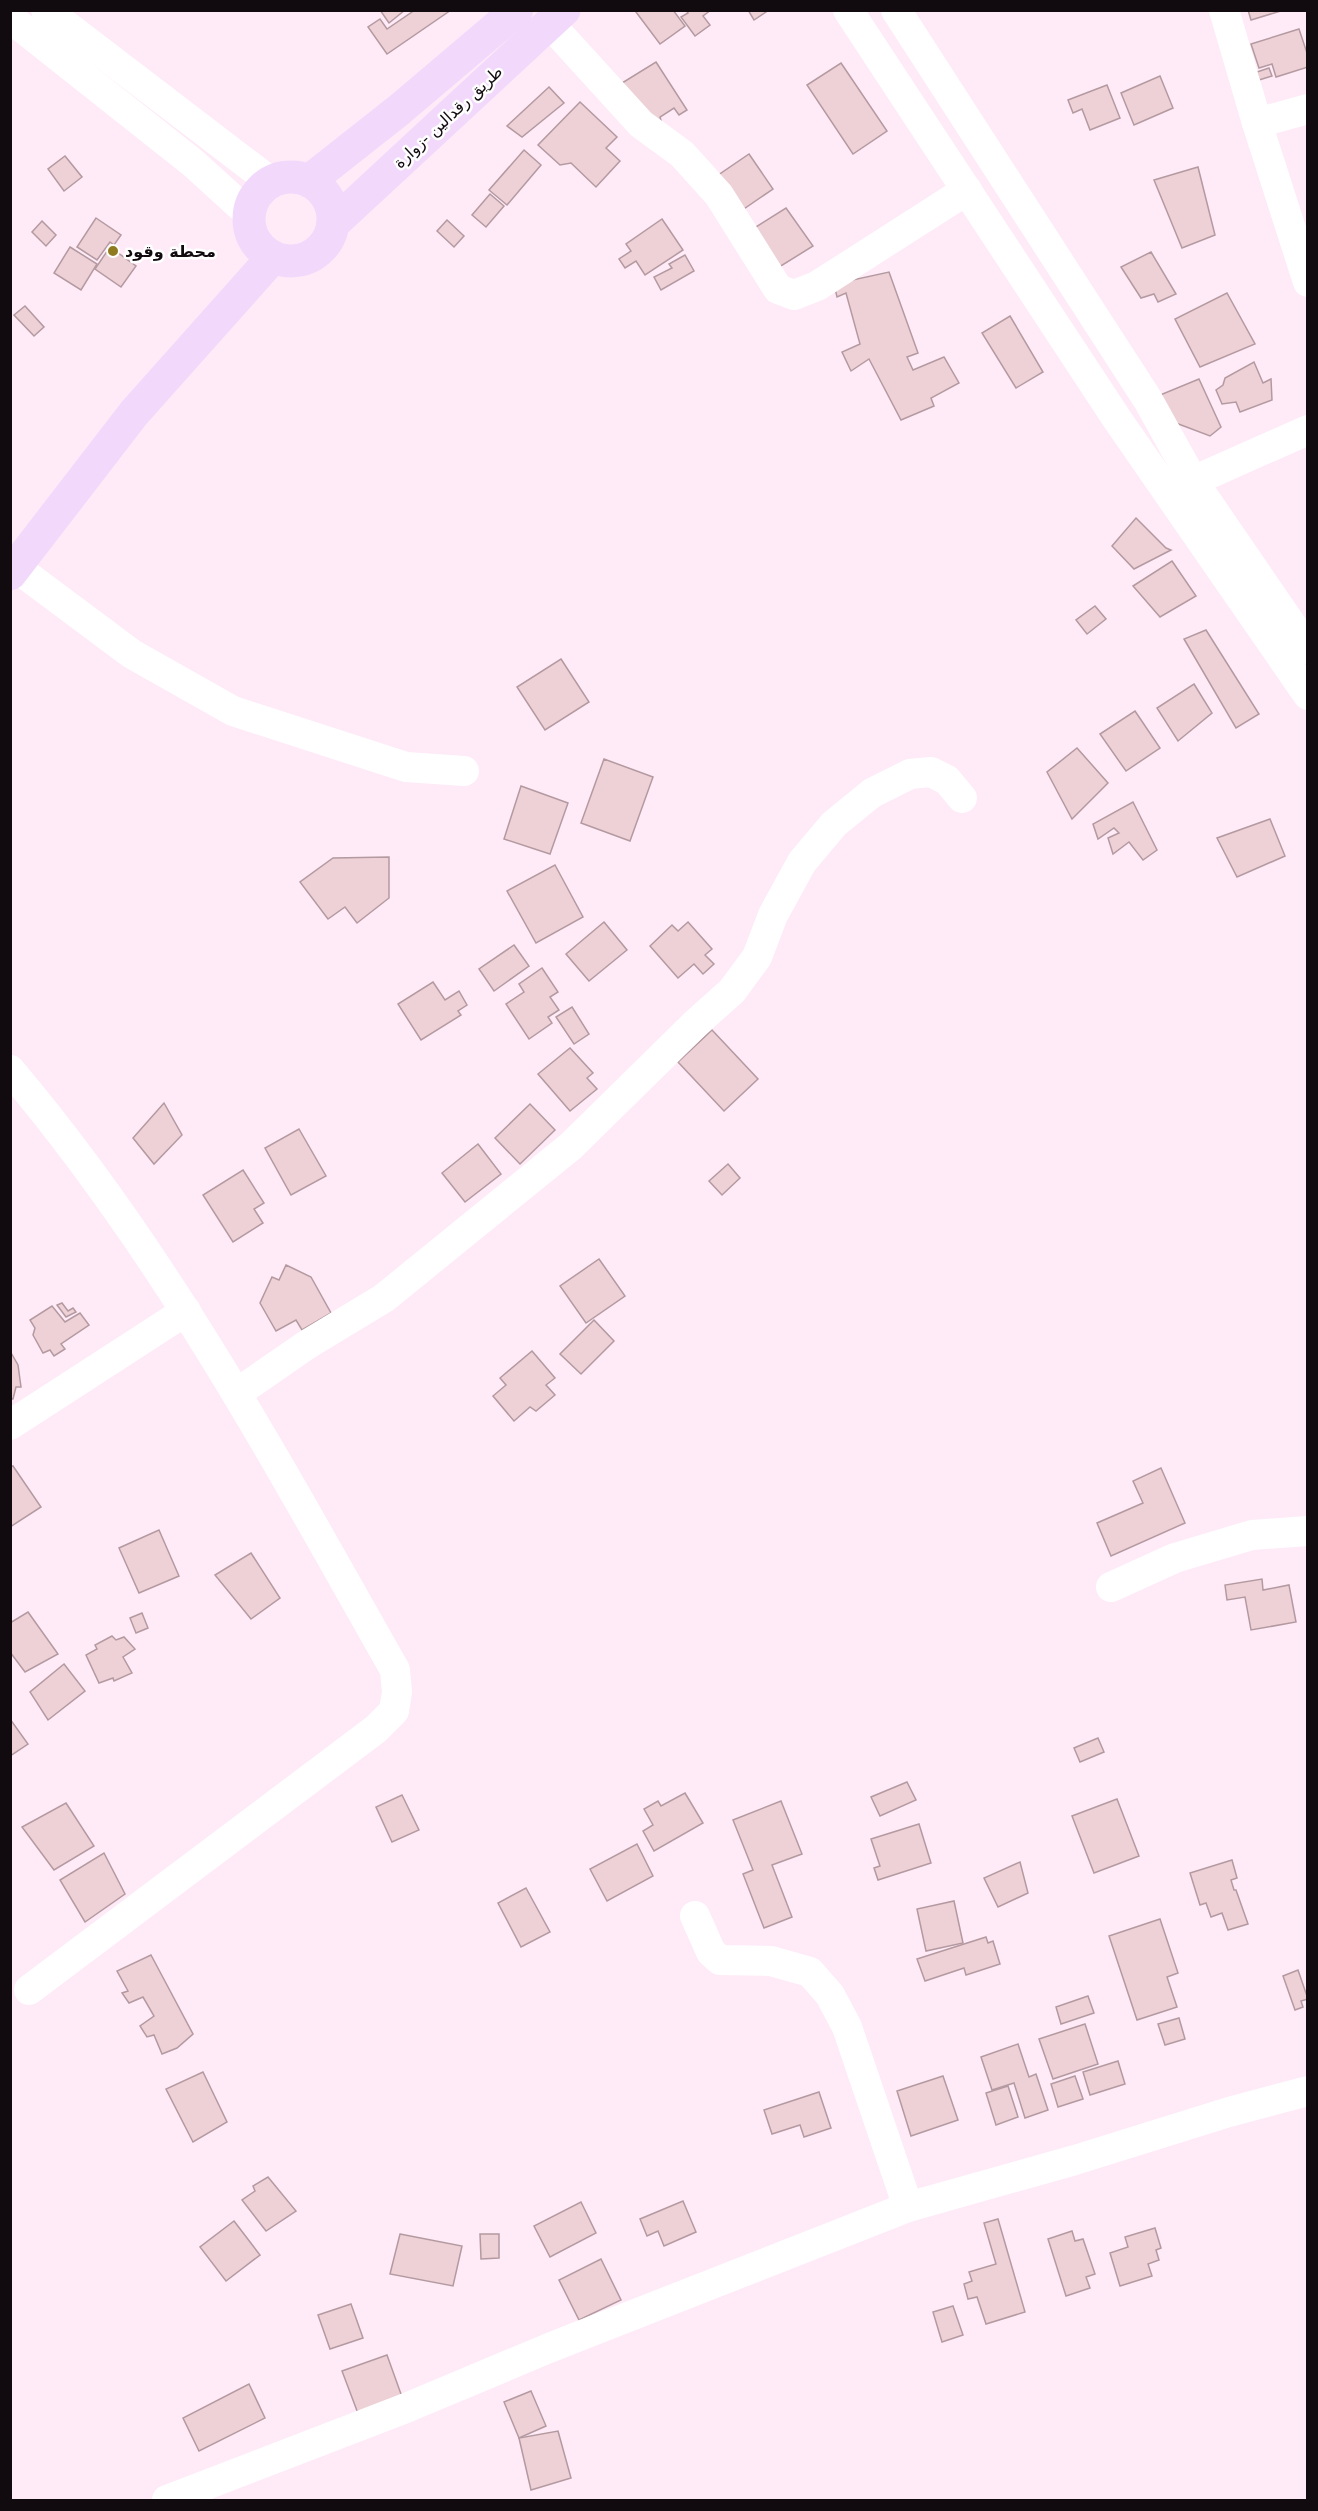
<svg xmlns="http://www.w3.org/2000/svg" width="1318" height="2511" font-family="'DejaVu Sans','Noto Sans Arabic',sans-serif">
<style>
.building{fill:#edd1d7;stroke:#b49aa0;stroke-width:1.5}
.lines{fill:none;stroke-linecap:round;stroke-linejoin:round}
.minor{stroke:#fff;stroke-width:30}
.major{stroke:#f2d9fc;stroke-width:33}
.poi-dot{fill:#907a20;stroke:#fefefe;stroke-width:2}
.labels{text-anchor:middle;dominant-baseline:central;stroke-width:5;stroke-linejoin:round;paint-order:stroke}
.street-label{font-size:16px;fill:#110a0f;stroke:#fefefe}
.poi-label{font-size:16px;font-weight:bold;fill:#110a0f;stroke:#fefefe;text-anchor:start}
</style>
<rect width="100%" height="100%" fill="#feebf7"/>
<!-- building -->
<g class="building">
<path d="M380 10H405L389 23Z"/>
<path d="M415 10H451L387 54 368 27 380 19 387 29Z"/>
<path d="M638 10H673L685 26 660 44 636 12Z"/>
<path d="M686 10H711L703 16 710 25 695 36 681 17 688 13Z"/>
<path d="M748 10H769L754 20Z"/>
<path d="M1248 10H1284L1251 20Z"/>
<path d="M1299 29 1308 56V67L1276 77 1272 64 1259 68 1251 44Z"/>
<path d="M656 62 687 110 679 115 674 108 660 117 662 124 655 129 622 83Z"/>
<path d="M841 63 887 131 853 154 807 85Z"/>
<path d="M1269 68 1272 76 1259 80 1257 72Z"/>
<path d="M1160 76 1173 108 1134 125 1121 93Z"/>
<path d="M1107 85 1120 118 1090 130 1082 109 1073 113 1068 100Z"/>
<path d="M549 87 564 103 522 137 507 126Z"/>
<path d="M580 102 617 137 606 148 620 161 596 187 571 163 560 165 538 145Z"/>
<path d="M524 150 541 165 507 205 489 190Z"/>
<path d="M749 154 773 189 735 215 711 180Z"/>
<path d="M65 156 82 177 64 191 48 169Z"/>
<path d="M1198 167 1215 235 1182 248 1154 180Z"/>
<path d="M490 194 504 206 486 227 472 215Z"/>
<path d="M786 208 813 246 776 269 748 232Z"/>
<path d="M96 218 121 235 114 245 110 242 97 260 77 247Z"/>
<path d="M662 219 683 250 645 275 636 261 625 268 619 259 631 251 626 244Z"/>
<path d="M447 220 464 236 454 247 437 231Z"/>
<path d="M42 221 56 235 46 246 32 232Z"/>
<path d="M70 247 97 264 81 290 54 273Z"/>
<path d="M110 247 136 266 121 287 95 269Z"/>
<path d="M1151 252 1176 294 1158 302 1154 294 1141 298 1121 267Z"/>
<path d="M685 255 694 271 661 290 654 277 672 268 669 264Z"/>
<path d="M889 272 918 353 907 357 913 370 944 357 959 383 931 398 934 406 901 420 869 359 851 371 842 352 860 344 846 293 837 297 834 284Z"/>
<path d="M1227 293 1255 344 1200 367 1175 319Z"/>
<path d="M25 306 44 327 34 336 14 315Z"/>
<path d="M1010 316 1043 372 1016 388 982 333Z"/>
<path d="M1254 362 1263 383 1271 379 1272 400 1240 412 1236 402 1222 404 1216 390 1223 385 1225 378Z"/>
<path d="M1199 379 1221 427 1210 436 1168 420 1148 400Z"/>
<path d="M1136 518 1166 548 1171 550 1134 569 1112 546Z"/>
<path d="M1172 561 1196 596 1160 617 1133 586Z"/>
<path d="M1095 606 1106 619 1087 634 1076 620Z"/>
<path d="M1206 630 1259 714 1236 728 1184 639Z"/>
<path d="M561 659 589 702 545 730 517 687Z"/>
<path d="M1194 684 1212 713 1178 741 1157 708Z"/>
<path d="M1135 711 1160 748 1126 771 1100 734Z"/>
<path d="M1077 748 1108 783 1072 819 1047 772Z"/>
<path d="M604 759 653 777 630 841 581 823Z"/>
<path d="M521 786 568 803 550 854 504 839Z"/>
<path d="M1133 802 1157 850 1143 860 1129 842 1113 854 1108 838 1119 833 1114 828 1098 839 1093 824Z"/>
<path d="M1270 819 1285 856 1237 877 1217 838Z"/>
<path d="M389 857V898L357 923 345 907 328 919 300 882 333 858Z"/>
<path d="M555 865 583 917 536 943 507 891Z"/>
<path d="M604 922 627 950 589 981 566 954Z"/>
<path d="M688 922 712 949 705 955 714 964 703 974 694 964 678 978 650 946 672 925 678 931Z"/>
<path d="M514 945 529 966 494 991 479 969Z"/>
<path d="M542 968 558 992 550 997 559 1010 548 1017 552 1023 529 1039 506 1004 524 992 519 984Z"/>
<path d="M433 982 445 1000 459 991 467 1005 458 1011 461 1015 421 1040 398 1004Z"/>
<path d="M572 1007 589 1034 574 1044 556 1017Z"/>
<path d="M712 1030 758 1079 724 1111 678 1062Z"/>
<path d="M570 1048 593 1073 587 1078 597 1089 570 1111 538 1074Z"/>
<path d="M164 1103 182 1135 154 1164 133 1138Z"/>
<path d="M530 1104 555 1130 520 1164 495 1138Z"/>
<path d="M299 1129 326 1176 291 1195 265 1148Z"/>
<path d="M478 1144 501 1174 465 1202 442 1173Z"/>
<path d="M728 1164 740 1178 722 1195 709 1181Z"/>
<path d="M243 1170 264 1203 254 1209 263 1223 233 1242 203 1195Z"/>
<path d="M599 1259 625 1296 586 1323 560 1286Z"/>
<path d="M286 1265 311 1277 331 1313 302 1330 296 1320 276 1331 260 1303 272 1277 279 1280Z"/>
<path d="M62 1303 68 1311 73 1308 76 1312 66 1317 57 1305Z"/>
<path d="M52 1306 65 1322 80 1313 89 1325 61 1344 65 1349 54 1356 50 1350 43 1353 33 1335 35 1328 30 1320Z"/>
<path d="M594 1320 614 1341 581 1374 560 1354Z"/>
<path d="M10 1351 18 1365 21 1387H16L13 1399H10Z"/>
<path d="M532 1351 555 1378 546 1385 555 1395 536 1411 530 1407 514 1421 493 1396 506 1385 500 1378Z"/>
<path d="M13 1466 41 1507 10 1527V1467Z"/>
<path d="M1161 1468 1185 1523 1111 1556 1097 1523 1143 1503 1133 1481Z"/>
<path d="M159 1530 179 1576 139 1593 119 1548Z"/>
<path d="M251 1553 280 1598 251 1619 215 1575Z"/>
<path d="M1262 1579 1263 1590 1289 1585 1296 1622 1251 1630 1245 1597 1227 1600 1225 1585Z"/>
<path d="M28 1612 58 1654 25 1672 10 1652V1623Z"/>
<path d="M142 1613 148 1628 136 1633 130 1618Z"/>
<path d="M112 1636 116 1640 124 1637 135 1649 123 1657 132 1673 114 1681 113 1678 99 1683 86 1655 97 1649 95 1645Z"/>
<path d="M64 1664 85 1691 48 1720 30 1692Z"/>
<path d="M10 1719 28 1744 10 1756Z"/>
<path d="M1098 1738 1104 1752 1080 1762 1074 1748Z"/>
<path d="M907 1782 916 1800 880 1816 871 1797Z"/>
<path d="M685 1793 703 1823 654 1851 643 1831 653 1825 644 1809 658 1801 661 1806Z"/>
<path d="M402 1795 419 1830 392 1842 376 1807Z"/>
<path d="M1117 1799 1139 1856 1094 1873 1072 1816Z"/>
<path d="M781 1801 802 1854 772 1865 792 1917 764 1928 743 1874 753 1870 733 1820Z"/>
<path d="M66 1803 94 1846 54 1870 22 1827Z"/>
<path d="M919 1824 931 1863 878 1880 874 1868 880 1866 871 1839Z"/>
<path d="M637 1844 653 1876 607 1901 590 1869Z"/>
<path d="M104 1853 125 1894 85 1922 60 1880Z"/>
<path d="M1232 1860 1237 1878 1231 1880 1234 1890H1236L1248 1924 1228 1930 1222 1913 1211 1917 1206 1903 1200 1905 1190 1873Z"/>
<path d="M1020 1862 1028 1893 998 1907 984 1878Z"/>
<path d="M526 1888 550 1932 521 1947 498 1903Z"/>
<path d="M954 1901 963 1943 926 1951 917 1909Z"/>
<path d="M1160 1919 1178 1973 1167 1977 1177 2007 1137 2020 1109 1936Z"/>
<path d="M986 1937 988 1943 993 1941 1000 1964 966 1975 964 1968 925 1981 917 1959Z"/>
<path d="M151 1955 193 2034 177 2048 162 2054 154 2035 147 2037 140 2026 154 2016 143 1997 129 2003 122 1993 128 1991 117 1971Z"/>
<path d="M1298 1970 1308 1999 1301 2001 1303 2007 1295 2010 1283 1976Z"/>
<path d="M1088 1996 1094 2013 1061 2024 1056 2007Z"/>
<path d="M1179 2018 1185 2039 1165 2045 1158 2024Z"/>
<path d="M1085 2024 1098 2064 1053 2079 1039 2039Z"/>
<path d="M1018 2044 1029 2077 1036 2074 1048 2110 1025 2118 1014 2083 992 2090 981 2057Z"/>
<path d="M1118 2061 1125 2084 1090 2095 1083 2072Z"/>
<path d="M203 2072 227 2122 193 2142 166 2089Z"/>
<path d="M943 2076 958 2120 911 2136 897 2091Z"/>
<path d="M1075 2076 1083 2099 1058 2107 1051 2084Z"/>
<path d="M1008 2086 1018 2117 996 2125 986 2093Z"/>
<path d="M819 2092 831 2128 804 2137 800 2125 772 2134 764 2110Z"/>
<path d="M268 2177 296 2211 266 2231 242 2200 255 2191 253 2186Z"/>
<path d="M683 2201 696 2232 664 2246 658 2231 647 2236 640 2219Z"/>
<path d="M581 2202 596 2233 550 2257 534 2226Z"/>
<path d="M998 2219 1025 2312 986 2324 977 2297 968 2299 964 2284 972 2281 969 2272 996 2264 984 2223Z"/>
<path d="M234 2221 260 2255 226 2281 200 2247Z"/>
<path d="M1155 2228 1161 2248 1156 2250 1159 2260 1148 2264 1152 2276 1120 2286 1110 2253 1128 2247 1125 2237Z"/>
<path d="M1072 2231 1075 2241 1083 2239 1095 2274 1086 2277 1090 2288 1066 2296 1048 2239Z"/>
<path d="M400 2234 462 2246 453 2286 390 2274Z"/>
<path d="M480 2234H499V2258L481 2259Z"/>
<path d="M601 2259 621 2300 579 2320 559 2280Z"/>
<path d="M351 2304 363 2338 330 2349 318 2315Z"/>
<path d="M953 2306 963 2335 942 2342 933 2312Z"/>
<path d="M387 2355 406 2408 362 2424 342 2371Z"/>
<path d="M249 2384 265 2418 199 2451 183 2418Z"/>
<path d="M531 2391 546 2426 519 2438 504 2402Z"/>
<path d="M558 2431 571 2478 531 2490 519 2438Z"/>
</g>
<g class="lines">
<!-- minor -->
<g class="minor">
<path d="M46 10 271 182"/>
<path d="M848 10 1117 419 1308 695"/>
<path d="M896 10 1148 400 1193 481 1308 649"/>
<path d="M1224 10 1257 123 1308 282"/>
<path d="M10 18 193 163 249 214"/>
<path d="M549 23 641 124 682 154 719 195 778 289 794 295 817 286 967 190"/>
<path d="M1257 123 1308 109"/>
<path d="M1193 481 1308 430"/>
<path d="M10 563 132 654 233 711 406 767 464 771"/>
<path d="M10 1070C165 1253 278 1464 395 1670L397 1692 394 1711 376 1729 29 1990"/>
<path d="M237 1393 308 1344 384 1298 571 1146 695 1024 732 991 757 957 773 915 802 862 834 824 872 793 910 774 931 772 947 780 962 798"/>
<path d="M10 1425 186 1311"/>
<path d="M1111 1587 1175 1558 1252 1535 1308 1531"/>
<path d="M695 1916 711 1952 720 1960 771 1961 810 1972 830 1995 847 2027 908 2207"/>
<path d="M167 2500 406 2408 549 2348 908 2207 1075 2160 1229 2112 1308 2091"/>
</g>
<!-- major -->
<g class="major">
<circle cx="291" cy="219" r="42"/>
<path d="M309 181 399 110 517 10"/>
<path d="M333 224 564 10"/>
<path d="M10 574 134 413 273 257"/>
</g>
</g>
<!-- markers -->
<circle class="poi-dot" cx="113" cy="251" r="6"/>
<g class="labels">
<!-- street labels -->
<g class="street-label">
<text transform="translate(448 117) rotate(-43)">طريق رقدالين -زوارة</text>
</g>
<!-- poi labels -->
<g class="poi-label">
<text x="125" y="251">محطة وقود</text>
</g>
</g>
<!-- border -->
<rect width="1318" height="2511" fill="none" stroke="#110a0f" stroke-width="24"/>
</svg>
